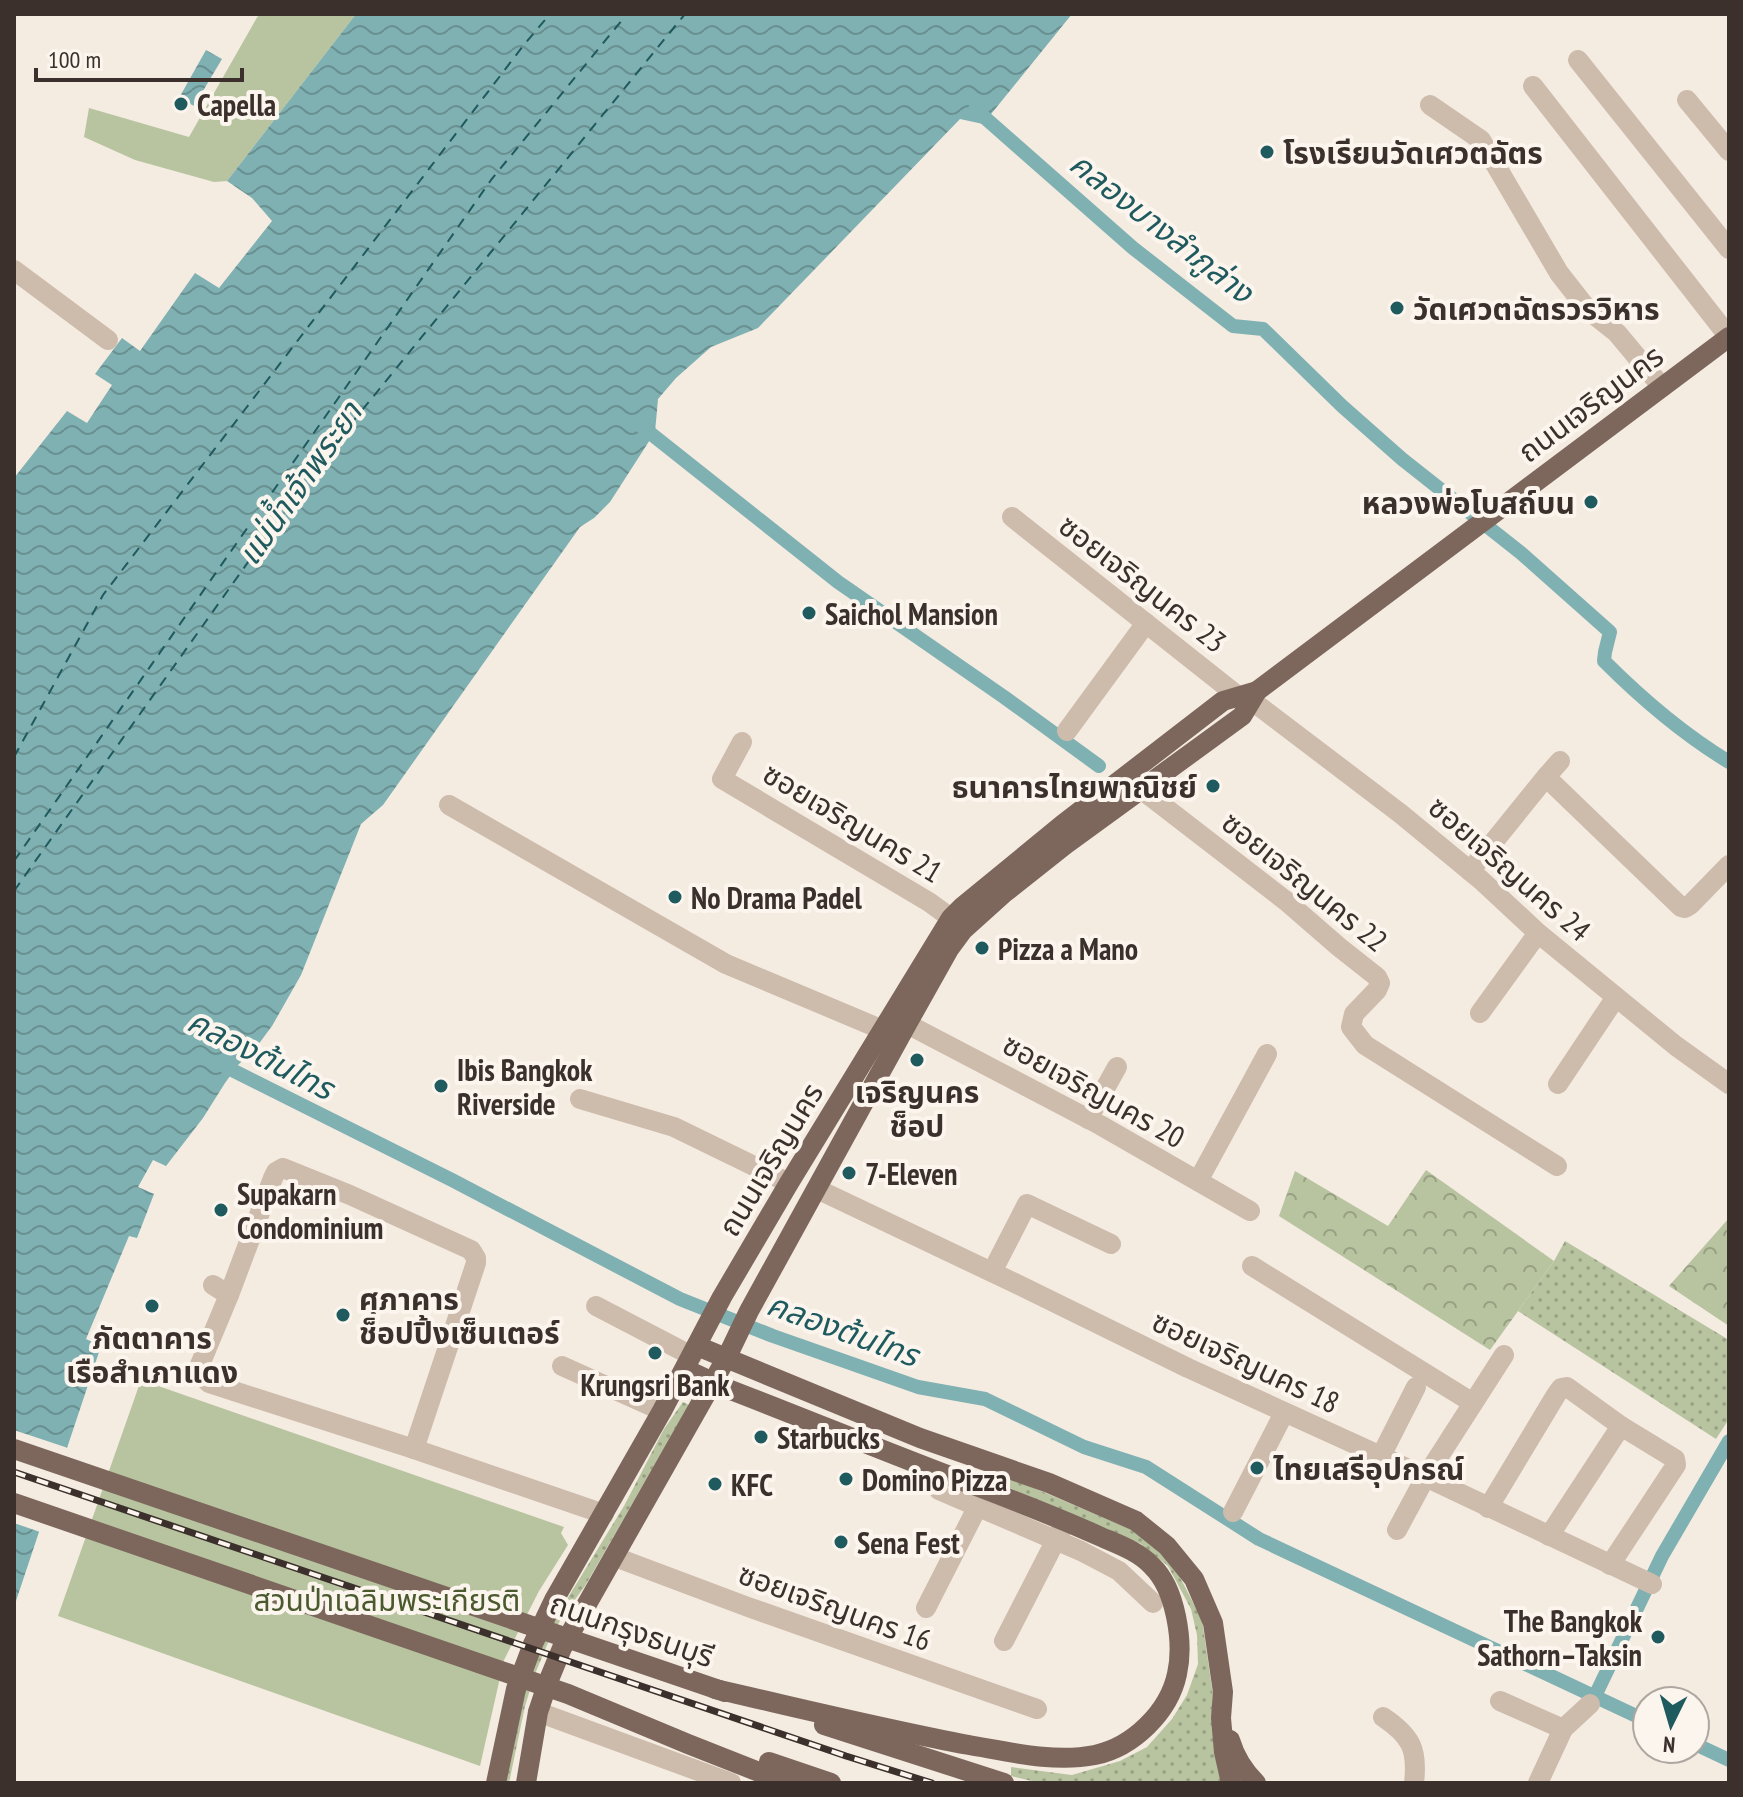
<svg xmlns="http://www.w3.org/2000/svg" width="1743" height="1797" font-family="'PT Sans Narrow','Noto Sans Thai',sans-serif">
<style>
.grass{fill:url(#grass-dots)}
.forest{fill:url(#forest-crowns)}
.green{fill:#b8c4a0}
.water{fill:url(#water-waves)}
.pier{fill:#f4ebe1}
.lines{fill:none;stroke-linecap:round;stroke-linejoin:round}
.canal{stroke:#7fb0b2;stroke-width:14}
.ferry{stroke:#1f5a5e;stroke-width:2;stroke-dasharray:10 8;stroke-linecap:butt}
.minor{stroke:#cdbbac;stroke-width:20}
.major{stroke:#7d675c;stroke-width:20}
.rail-casing{stroke:#3b302b;stroke-width:7}
.rail{stroke:#fbf5ee;stroke-width:4;stroke-dasharray:12;stroke-linecap:butt}
.poi-dot{fill:#1f5a5e;stroke:#fbf5ee;stroke-width:3}
.labels{text-anchor:middle;dominant-baseline:central;stroke-width:8;stroke-linejoin:round;paint-order:stroke}
.poi-label{font-size:30px;font-weight:bold;fill:#3b302b;stroke:#fbf5ee;text-anchor:start}
.street-label{font-size:30px;fill:#3b302b;stroke:#fbf5ee}
.park-label{font-size:30px;fill:#4a5a2e;stroke:#fbf5ee}
.water-label{font-size:32px;font-style:italic;fill:#1f5a5e;stroke:#fbf5ee}
</style>
<defs>
<pattern id="grass-dots" width="8" height="8" patternUnits="userSpaceOnUse" patternTransform="scale(2)"><rect width="8" height="8" fill="#b8c4a0"/><path d="M2 2h.1M6 6h.1" fill="none" stroke="#97a083" stroke-width="1.8" stroke-linecap="round"/></pattern>
<pattern id="forest-crowns" width="20" height="18" patternUnits="userSpaceOnUse" patternTransform="scale(2)"><rect width="20" height="18" fill="#b8c4a0"/><path d="M2 6a3 3 0 1 1 6 0M12 15a3 3 0 1 1 6 0" fill="none" stroke="#97a083"/></pattern>
<pattern id="water-waves" width="16" height="10" patternUnits="userSpaceOnUse" patternTransform="scale(2)"><rect width="16" height="10" fill="#7fb0b2"/><path d="M0 5q4-4 8 0t8 0" fill="none" stroke="#699091"/></pattern>
</defs>
<rect width="100%" height="100%" fill="#f4ebe1"/>
<!-- grass -->
<g class="grass">
<path d="M1565 1241 1729 1340V1419L1716 1439 1518 1311 1554 1261Z"/>
<path d="M683 1402 689 1405 585 1586 562 1617 547 1645 535 1674 525 1706 509 1783H504L524 1688 553 1622 624 1506 664 1429Z"/>
<path d="M1000 1477H1008L1140 1533 1168 1554 1202 1620 1226 1783H1040L1011 1776V1767L1072 1775 1120 1761 1147 1747 1172 1719 1187 1695 1198 1664 1197 1635 1191 1609 1168 1566 1141 1544 998 1483Z"/>
</g>
<!-- forest -->
<g class="forest">
<path d="M1426 1170 1554 1261 1490 1350 1279 1216 1295 1171 1388 1226Z"/>
<path d="M1729 1218V1326L1669 1286Z"/>
</g>
<!-- green -->
<g class="green">
<path d="M259 14H356L227 181 214 182 135 160 84 137 89 108 189 137Z"/>
<path d="M141 1380 564 1527 561 1533 568 1545 539 1591 504 1660 480 1766 58 1616Z"/>
</g>
<!-- water -->
<g class="water">
<path d="M356 14H1072L983 124 960 119 758 328 711 347 676 378 658 399 655 432 610 502 594 518 580 527 383 805 361 824 301 975 272 1026 255 1049 238 1065 225 1083 203 1118 166 1166 153 1160 138 1187 154 1194 137 1238 129 1236 86 1339 101 1346 14 1607V478L67 411 87 423 112 385 95 374 122 338 140 351 195 273 219 288 272 221 252 198 227 181Z"/>
<path d="M206 50 222 59 194 106 179 98Z"/>
</g>
<!-- pier -->
<path class="pier" d="M14 1430 71 1449 43 1533 14 1523Z"/>
<g class="lines">
<!-- canal -->
<g class="canal">
<path d="M975 109 1133 248 1233 326 1263 329 1342 406 1402 459 1521 553 1610 632 1605 652 1604 661C1642 699 1683 734 1729 762"/>
<path d="M640 425 838 582 1004 697 1099 766"/>
<path d="M216 1062 452 1180 680 1299 773 1336 918 1387 985 1399 1084 1447 1146 1467 1259 1539 1647 1721"/>
<path d="M1595 1696 1662 1556 1729 1441"/>
<path d="M1695 1744 1729 1760"/>
</g>
<!-- ferry -->
<g class="ferry">
<path d="M14 757 103 595 523 46 550 14"/>
<path d="M14 861 491 180 627 14"/>
<path d="M14 891 315 468 685 14"/>
</g>
<!-- minor -->
<g class="minor">
<path d="M1578 60 1729 249"/>
<path d="M1533 86 1729 337"/>
<path d="M1687 100 1729 151"/>
<path d="M1430 105 1481 140 1559 273 1588 310 1617 333 1662 387"/>
<path d="M14 270 108 340"/>
<path d="M1012 517 1238 696"/>
<path d="M1251 700 1401 814 1481 880 1538 933 1676 1046 1729 1084"/>
<path d="M1067 731 1146 623"/>
<path d="M742 742 722 779 929 902 951 918"/>
<path d="M1546 777 1560 761"/>
<path d="M1141 789 1286 901 1339 947 1377 977 1380 983 1377 990 1354 1014 1351 1027 1365 1045 1557 1166"/>
<path d="M449 805 726 964 883 1030"/>
<path d="M1470 871 1546 777 1681 907 1685 908 1690 905 1729 865"/>
<path d="M1480 1013 1538 933"/>
<path d="M907 1024 1100 1125 1250 1211"/>
<path d="M1558 1084 1616 997"/>
<path d="M580 1099 674 1127 789 1183"/>
<path d="M1088 1119 1117 1067"/>
<path d="M1198 1181 1267 1054"/>
<path d="M817 1189 1021 1286 1188 1368 1381 1456 1652 1584"/>
<path d="M1252 1266 1473 1403"/>
<path d="M992 1272 1027 1204 1111 1244"/>
<path d="M213 1285 229 1295 199 1367 201 1375 209 1383 414 1449"/>
<path d="M229 1295 273 1178 276 1172 283 1168 350 1195 471 1250 476 1258V1263L414 1449 604 1514"/>
<path d="M596 1306 692 1356"/>
<path d="M562 1366 662 1411"/>
<path d="M1381 1456 1416 1387"/>
<path d="M939 1490 1081 1551 1119 1571 1153 1603"/>
<path d="M1488 1508 1556 1395 1561 1388 1567 1387 1621 1426 1675 1459 1676 1465 1610 1565"/>
<path d="M1233 1512 1284 1413"/>
<path d="M1397 1530 1425 1478 1504 1355"/>
<path d="M1549 1536 1621 1426"/>
<path d="M615 1557 748 1607 1037 1709"/>
<path d="M926 1608 982 1498"/>
<path d="M1004 1641 1062 1528"/>
<path d="M1500 1701 1563 1729"/>
<path d="M538 1712 731 1783"/>
<path d="M1383 1717C1411 1736 1418 1749 1414 1783"/>
<path d="M1538 1783 1563 1729 1590 1704"/>
</g>
<!-- major -->
<g class="major">
<path d="M697 1346 920 1438 1049 1483 1136 1521 1167 1546 1194 1579 1213 1623 1223 1692 1221 1718 1224 1752 1231 1783"/>
<path d="M685 1369 728 1389C811 1421 893 1455 976 1486 1018 1502 1059 1518 1099 1536 1117 1544 1138 1551 1152 1566 1176 1589 1184 1643 1177 1674 1169 1712 1133 1747 1095 1755 1054 1763 1010 1752 969 1745 884 1729 799 1708 715 1689"/>
<path d="M14 1449 725 1692"/>
<path d="M14 1503 568 1694 688 1744 787 1783"/>
<path d="M824 1725 1004 1783"/>
<path d="M1230 1740C1235 1757 1244 1771 1256 1783"/>
<path d="M769 1762 831 1783"/>
<path d="M496 1783 516 1689 533 1644 554 1600 662 1411 722 1297 789 1183 951 918 962 907 1062 825 1223 701 1257 691"/>
<path d="M526 1783 538 1712 548 1682 562 1648 727 1357 749 1311 907 1024 949 949 963 930 1003 894 1065 845 1242 716 1257 691 1729 337"/>
</g>
<defs>
<path id="rail" d="M14 1472 846 1756 932 1783"/>
</defs>
<!-- rail casing -->
<use href="#rail" class="rail-casing"/>
<!-- rail -->
<use href="#rail" class="rail"/>
</g>
<!-- markers -->
<g class="poi-dot">
<circle cx="181" cy="104" r="8"/>
<circle cx="1267" cy="152" r="8"/>
<circle cx="1397" cy="308" r="8"/>
<circle cx="1591" cy="502" r="8"/>
<circle cx="809" cy="613" r="8"/>
<circle cx="1213" cy="786" r="8"/>
<circle cx="675" cy="897" r="8"/>
<circle cx="982" cy="948" r="8"/>
<circle cx="917" cy="1060" r="8"/>
<circle cx="441" cy="1086" r="8"/>
<circle cx="849" cy="1173" r="8"/>
<circle cx="221" cy="1210" r="8"/>
<circle cx="152" cy="1306" r="8"/>
<circle cx="343" cy="1315" r="8"/>
<circle cx="655" cy="1353" r="8"/>
<circle cx="761" cy="1437" r="8"/>
<circle cx="1257" cy="1468" r="8"/>
<circle cx="846" cy="1479" r="8"/>
<circle cx="715" cy="1484" r="8"/>
<circle cx="841" cy="1542" r="8"/>
<circle cx="1658" cy="1637" r="8"/>
</g>
<g class="labels">
<!-- poi labels -->
<g class="poi-label">
<text x="197" y="104">Capella</text>
<text x="1283" y="152">โรงเรียนวัดเศวตฉัตร</text>
<text x="1413" y="308">วัดเศวตฉัตรวรวิหาร</text>
<text x="1575" y="502" text-anchor="end">หลวงพ่อโบสถ์บน</text>
<text x="825" y="613">Saichol Mansion</text>
<text x="1197" y="786" text-anchor="end">ธนาคารไทยพาณิชย์</text>
<text x="691" y="897">No Drama Padel</text>
<text x="998" y="948">Pizza a Mano</text>
<text x="457" y="1069">Ibis Bangkok<tspan x="457" dy="34">Riverside</tspan></text>
<text x="917" y="1091" text-anchor="middle">เจริญนคร<tspan x="917" dy="34">ช็อป</tspan></text>
<text x="865" y="1173">7-Eleven</text>
<text x="237" y="1193">Supakarn<tspan x="237" dy="34">Condominium</tspan></text>
<text x="359" y="1298">ศุภาคาร<tspan x="359" dy="34">ช็อปปิ้งเซ็นเตอร์</tspan></text>
<text x="152" y="1337" text-anchor="middle">ภัตตาคาร<tspan x="152" dy="34">เรือสำเภาแดง</tspan></text>
<text x="655" y="1384" text-anchor="middle">Krungsri Bank</text>
<text x="777" y="1437">Starbucks</text>
<text x="1273" y="1468">ไทยเสรีอุปกรณ์</text>
<text x="862" y="1479">Domino Pizza</text>
<text x="731" y="1484">KFC</text>
<text x="857" y="1542">Sena Fest</text>
<text x="1642" y="1620" text-anchor="end">The Bangkok<tspan x="1642" dy="34">Sathorn–Taksin</tspan></text>
</g>
<!-- street labels -->
<g class="street-label">
<text transform="translate(1590 403) rotate(-37)">ถนนเจริญนคร</text>
<text transform="translate(1143 583) rotate(38)">ซอยเจริญนคร 23</text>
<text transform="translate(853 822) rotate(31)">ซอยเจริญนคร 21</text>
<text transform="translate(1510 868) rotate(41)">ซอยเจริญนคร 24</text>
<text transform="translate(1305 881) rotate(39)">ซอยเจริญนคร 22</text>
<text transform="translate(1094 1090) rotate(29)">ซอยเจริญนคร 20</text>
<text transform="translate(770 1159) rotate(-59)">ถนนเจริญนคร</text>
<text transform="translate(1246 1361) rotate(25)">ซอยเจริญนคร 18</text>
<text transform="translate(835 1606) rotate(20)">ซอยเจริญนคร 16</text>
<text transform="translate(632 1629) rotate(19)">ถนนกรุงธนบุรี</text>
</g>
<!-- park labels -->
<g class="park-label">
<text x="387" y="1599">สวนป่าเฉลิมพระเกียรติ</text>
</g>
<!-- water labels -->
<g class="water-label">
<text transform="translate(1162 227) rotate(38)">คลองบางลำภูล่าง</text>
<text transform="translate(299 483) rotate(-55)">แม่น้ำเจ้าพระยา</text>
<text transform="translate(261 1054) rotate(27)">คลองต้นไทร</text>
<text transform="translate(843 1329) rotate(20)">คลองต้นไทร</text>
</g>
</g>
<!-- border -->
<rect width="1743" height="1797" fill="none" stroke="#3b302b" stroke-width="32"/>
<!-- north arrow -->
<g transform="translate(1671 1725) rotate(185)"><circle r="38" fill="#fbf5ee" stroke="#aea6a0" stroke-width="2"/>
<path d="M0-6L14 30L0 20L-14 30Z" fill="#1f5a5e"/>
<text y="-12" font-size="22" font-weight="bold" text-anchor="middle" fill="#3b302b">N</text>
</g>
<!-- scale -->
<path d="M36 68v12h206v-12" fill="none" stroke="#3b302b" stroke-width="4"/>
<text x="48" y="68" font-size="24" fill="#3b302b" stroke="#fbf5ee" stroke-width="6" paint-order="stroke">100 m</text>
</svg>
